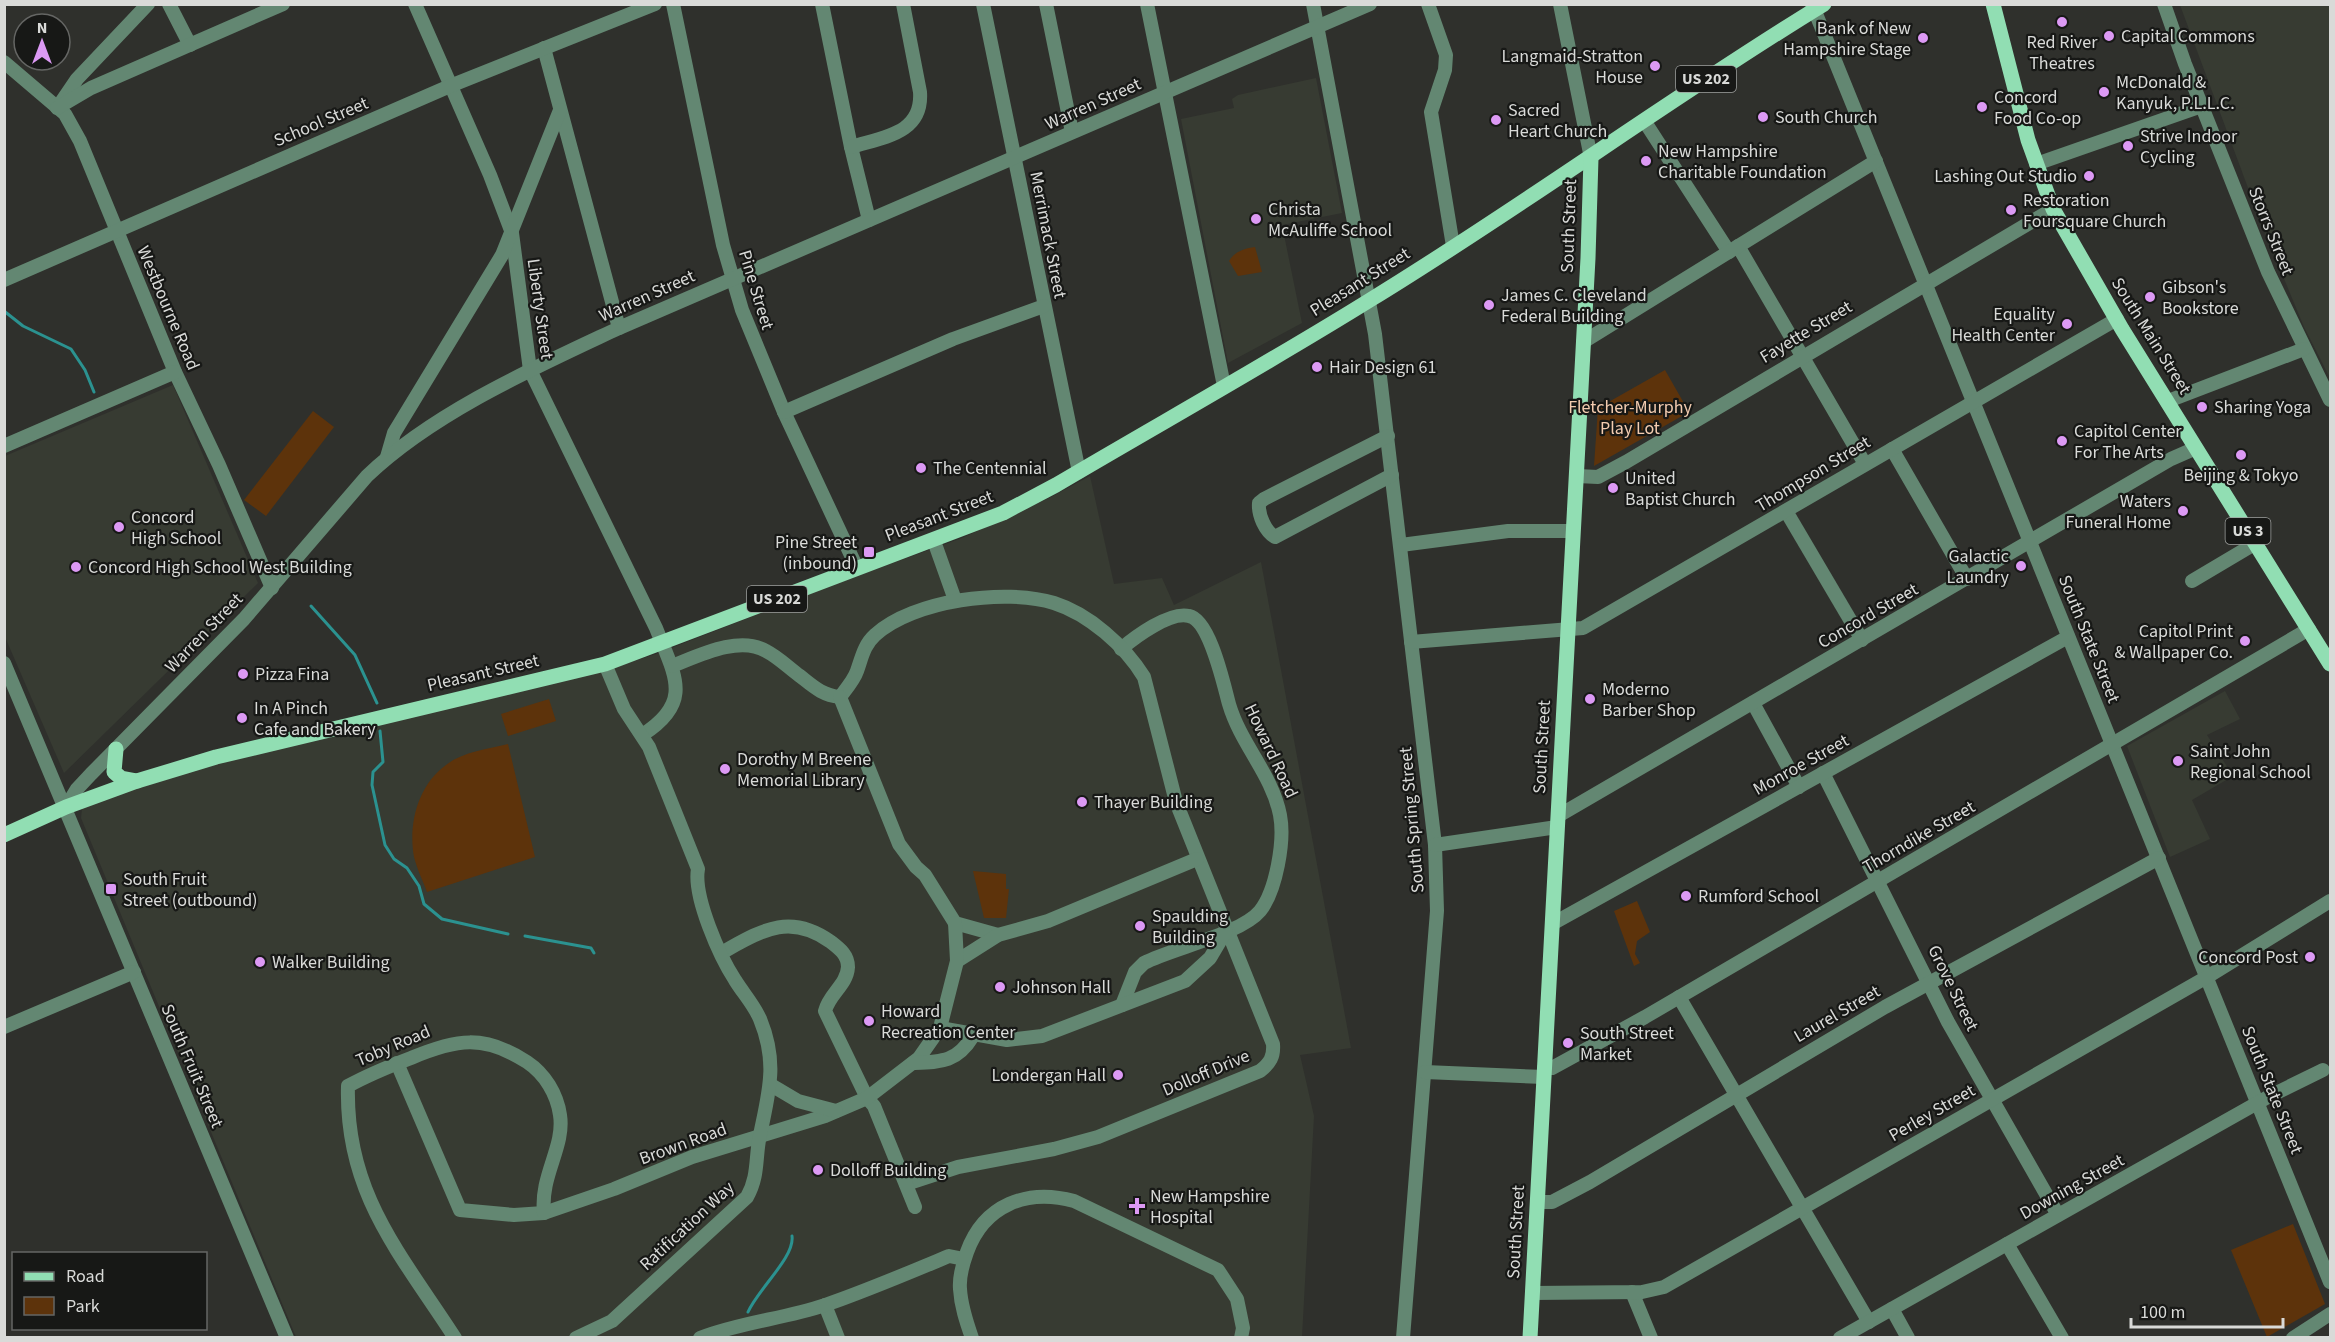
<svg xmlns="http://www.w3.org/2000/svg" width="2335" height="1342" font-family="'Source Sans 3',sans-serif">
<style>
.built{fill:#373b32}
.green{fill:#5d330b}
.lines{fill:none;stroke-linecap:round;stroke-linejoin:round}
.stream{stroke:#2b9290;stroke-width:3}
.minor{stroke:#638772;stroke-width:14}
.major{stroke:#91deb3;stroke-width:15}
.poi-dot{fill:#dc99f4;stroke:#171816;stroke-width:2}
.labels{text-anchor:middle;dominant-baseline:central;stroke-width:4.5;stroke-linejoin:round;paint-order:stroke}
.shield{fill:#171816;stroke:#9fa09e;stroke-width:1.5}
.shield-label{font-size:16px;font-weight:bold;fill:#d9dad8}
.poi-label{font-size:18px;fill:#d9dad8;stroke:#171816;text-anchor:start}
.street-label{font-size:18px;fill:#d9dad8;stroke:#171816}
.park-label{font-size:18px;fill:#f3ccb0;stroke:#171816}
</style>
<rect width="100%" height="100%" fill="#2f302c"/>
<!-- built -->
<g class="built">
<path d="M2180 5H2330V378L2304 327 2263 228Z"/>
<path d="M1316 78 1342 213 1282 225 1302 323 1228 363 1181 119 1234 108 1232 99 1238 95Z"/>
<path d="M173 385 258 583 64 773 5 637V456Z"/>
<path d="M1090 476 1114 584 1162 578 1174 605 1261 562 1351 1048 1300 1055 1314 1116 1302 1337H296L81 818 82 809 89 804 216 763 596 673 656 654 832 585 962 538 1049 498Z"/>
<path d="M2225 691 2240 719 2207 735 2233 776 2192 800 2210 839 2170 857 2127 746Z"/>
</g>
<!-- green -->
<g class="green">
<path d="M1255 247 1262 272 1238 276 1229 261C1234 252 1245 248 1255 247Z"/>
<path d="M1665 370 1689 412 1594 466 1598 408Z"/>
<path d="M313 411 334 427 266 516 244 500Z"/>
<path d="M549 699 556 721 508 736 501 714Z"/>
<path d="M508 744 535 857 427 892C423 881 417 869 414 857 408 824 418 785 446 765 462 752 488 749 508 744Z"/>
<path d="M973 871 1006 874V889H1009L1006 918H984Z"/>
<path d="M1637 901 1650 932 1637 941 1635 954 1640 963 1634 966 1614 911Z"/>
<path d="M2293 1224 2325 1304 2267 1337 2231 1250Z"/>
</g>
<g class="lines">
<!-- stream -->
<g class="stream">
<path d="M4 311 23 326 71 349 85 370 94 392"/>
<path d="M311 606 355 655 377 703"/>
<path d="M380 731 383 762 373 772 372 785 385 845 394 859 407 868 419 886 424 904 442 919 508 934"/>
<path d="M525 936 591 948 594 953"/>
<path d="M748 1312C758 1289 795 1257 792 1236"/>
</g>
<!-- minor -->
<g class="minor">
<path d="M169 4 190 45"/>
<path d="M415 4 490 175 512 233 530 370 656 628C675 676 694 702 642 735"/>
<path d="M673 4 723 245 742 310 784 412 857 568"/>
<path d="M822 4 851 147 869 220"/>
<path d="M983 4 1079 472"/>
<path d="M1046 4 1072 132"/>
<path d="M1147 4 1224 386"/>
<path d="M1313 4 1375 334 1435 845 1437 911 1403 1338"/>
<path d="M1428 4 1446 55 1445 70 1431 112 1453 246"/>
<path d="M1560 4 1591 158"/>
<path d="M1812 4 2330 1282"/>
<path d="M2164 4 2185 64 2268 272 2330 400"/>
<path d="M544 48 619 328"/>
<path d="M4 62 65 114 80 141 175 372 219 465 272 588"/>
<path d="M60 104 77 79 148 4"/>
<path d="M57 108 91 88 283 4"/>
<path d="M1645 122 1729 252"/>
<path d="M851 147C883 137 923 134 920 92L903 4"/>
<path d="M2036 164 2202 106"/>
<path d="M1738 246 1865 464"/>
<path d="M4 280 450 86 655 4"/>
<path d="M1583 342 1876 161"/>
<path d="M2168 401 2304 349"/>
<path d="M784 412 953 339 1044 306"/>
<path d="M1388 436 1264 499 1259 503C1258 515 1265 531 1275 537L1392 475"/>
<path d="M4 446 175 372"/>
<path d="M1892 449 1967 579"/>
<path d="M387 457 394 433 502 255 560 110"/>
<path d="M1577 476 1598 477 1626 462 2053 209"/>
<path d="M1786 511 1862 640"/>
<path d="M934 541 955 600"/>
<path d="M1401 545 1508 531H1572"/>
<path d="M2192 581 2256 543"/>
<path d="M1411 642 1583 628 2117 319"/>
<path d="M1121 649C1135 637 1170 611 1189 616 1210 620 1224 686 1229 704 1241 745 1272 774 1280 815 1285 841 1276 891 1260 911 1241 934 1173 948 1144 963L1135 972 1122 1005"/>
<path d="M4 663 287 1338"/>
<path d="M672 666C698 656 739 635 766 651 778 657 789 668 800 676 814 687 822 695 840 697"/>
<path d="M840 697C846 689 854 680 857 671 862 657 864 645 875 635 913 600 1006 588 1054 603 1089 614 1125 646 1144 677L1176 802 1273 1044C1274 1057 1270 1063 1260 1071L1098 1137 1054 1149 958 1167 906 1184"/>
<path d="M840 697 899 844 916 867 925 875 955 923 998 935"/>
<path d="M1753 703 1799 787"/>
<path d="M1823 773 1948 1022 2058 1215"/>
<path d="M66 807 77 789 91 774 244 619 367 476C434 412 536 367 619 328L1370 4"/>
<path d="M1558 816 2171 459 2196 448"/>
<path d="M1435 845 1557 827"/>
<path d="M1552 924 2068 637"/>
<path d="M721 953C761 931 789 912 831 942 840 949 848 955 848 967 847 985 829 994 825 1011L867 1098 874 1106 915 1207"/>
<path d="M957 961 998 935 1048 921 1197 859"/>
<path d="M1679 997 1869 1322"/>
<path d="M4 1027 134 972"/>
<path d="M940 1028 1007 1040 1042 1036 1185 981 1210 958 1226 931"/>
<path d="M397 1063 460 1210 514 1215 544 1213 614 1189 692 1157 825 1116 867 1098 919 1058 940 1028 957 961 955 923"/>
<path d="M913 1063C942 1062 957 1062 973 1036"/>
<path d="M1544 1068H1552L1563 1062 1645 1017 2309 629"/>
<path d="M1425 1072 1544 1077"/>
<path d="M771 1085 798 1101 836 1111"/>
<path d="M1537 1202H1552L1590 1182 1885 1007 2159 858"/>
<path d="M2007 1244 2062 1338"/>
<path d="M1632 1292 1651 1338"/>
<path d="M1532 1293 1642 1292 1664 1287 2207 977 2330 901"/>
<path d="M825 1305 838 1338"/>
<path d="M1892 1309 1908 1338"/>
<path d="M455 1338C400 1253 345 1193 348 1086 368 1075 390 1066 411 1058 456 1039 484 1034 527 1062 545 1074 557 1094 560 1115 565 1147 540 1175 544 1213"/>
<path d="M576 1338 612 1321 747 1197C759 1176 755 1157 760 1135 769 1091 778 1063 760 1019 754 1005 743 993 735 980 720 957 693 897 698 869L649 747 624 709 605 664"/>
<path d="M700 1338C741 1322 784 1319 825 1305 866 1291 908 1273 949 1256L964 1259"/>
<path d="M972 1338C966 1321 961 1306 960 1289 959 1277 963 1263 967 1252 984 1205 1027 1188 1074 1201L1218 1270 1237 1299 1243 1328 1241 1338"/>
<path d="M1840 1338 2268 1097 2323 1070"/>
<path d="M2293 1338 2330 1314"/>
</g>
<!-- major -->
<g class="major">
<path d="M1993 4 2028 140 2053 209 2122 329 2330 664"/>
<path d="M116 749 114 772 121 778 137 781"/>
<path d="M4 835 66 807 137 781 216 757 605 664 1003 513 1056 485C1161 423 1267 364 1370 300 1524 206 1670 98 1824 4"/>
<path d="M1530 1338 1588 258 1591 158"/>
</g>
</g>
<!-- markers -->
<g class="poi-dot">
<circle cx="2062" cy="22" r="6"/>
<circle cx="2109" cy="36" r="6"/>
<circle cx="1923" cy="38" r="6"/>
<circle cx="1655" cy="66" r="6"/>
<circle cx="2104" cy="92" r="6"/>
<circle cx="1982" cy="107" r="6"/>
<circle cx="1763" cy="117" r="6"/>
<circle cx="1496" cy="120" r="6"/>
<circle cx="2128" cy="146" r="6"/>
<circle cx="1646" cy="161" r="6"/>
<circle cx="2089" cy="176" r="6"/>
<circle cx="2011" cy="210" r="6"/>
<circle cx="1256" cy="219" r="6"/>
<circle cx="2150" cy="297" r="6"/>
<circle cx="1489" cy="305" r="6"/>
<circle cx="2067" cy="324" r="6"/>
<circle cx="1317" cy="367" r="6"/>
<circle cx="2202" cy="407" r="6"/>
<circle cx="2062" cy="441" r="6"/>
<circle cx="2241" cy="455" r="6"/>
<circle cx="921" cy="468" r="6"/>
<circle cx="1613" cy="488" r="6"/>
<circle cx="2183" cy="511" r="6"/>
<circle cx="119" cy="527" r="6"/>
<rect x="863" y="546" width="12" height="12" rx="3"/>
<circle cx="2021" cy="566" r="6"/>
<circle cx="76" cy="567" r="6"/>
<circle cx="2245" cy="641" r="6"/>
<circle cx="243" cy="674" r="6"/>
<circle cx="1590" cy="699" r="6"/>
<circle cx="242" cy="718" r="6"/>
<circle cx="2178" cy="761" r="6"/>
<circle cx="725" cy="769" r="6"/>
<circle cx="1082" cy="802" r="6"/>
<rect x="105" y="883" width="12" height="12" rx="3"/>
<circle cx="1686" cy="896" r="6"/>
<circle cx="1140" cy="926" r="6"/>
<circle cx="2310" cy="957" r="6"/>
<circle cx="260" cy="962" r="6"/>
<circle cx="1000" cy="987" r="6"/>
<circle cx="869" cy="1021" r="6"/>
<circle cx="1568" cy="1043" r="6"/>
<circle cx="1118" cy="1075" r="6"/>
<circle cx="818" cy="1170" r="6"/>
<path d="M1134 1197h6v6h6v6h-6v6h-6v-6h-6v-6h6z"/>
</g>
<g class="labels">
<!-- shield labels -->
<g class="shield">
<rect x="1676" y="66" width="60" height="26" rx="4.5"/>
<rect x="2225.5" y="518" width="45" height="26" rx="4.5"/>
<rect x="747" y="586" width="60" height="26" rx="4.5"/>
</g>
<g class="shield-label">
<text x="1706" y="79">US 202</text>
<text x="2248" y="531">US 3</text>
<text x="777" y="599">US 202</text>
</g>
<!-- poi labels -->
<g class="poi-label">
<text x="1911" y="28" text-anchor="end">Bank of New<tspan x="1911" dy="21">Hampshire Stage</tspan></text>
<text x="2121" y="36">Capital Commons</text>
<text x="2062" y="42" text-anchor="middle">Red River<tspan x="2062" dy="21">Theatres</tspan></text>
<text x="1643" y="56" text-anchor="end">Langmaid-Stratton<tspan x="1643" dy="21">House</tspan></text>
<text x="2116" y="82">McDonald &amp;<tspan x="2116" dy="21">Kanyuk, P.L.L.C.</tspan></text>
<text x="1994" y="97">Concord<tspan x="1994" dy="21">Food Co-op</tspan></text>
<text x="1508" y="110">Sacred<tspan x="1508" dy="21">Heart Church</tspan></text>
<text x="1775" y="117">South Church</text>
<text x="2140" y="136">Strive Indoor<tspan x="2140" dy="21">Cycling</tspan></text>
<text x="1658" y="151">New Hampshire<tspan x="1658" dy="21">Charitable Foundation</tspan></text>
<text x="2077" y="176" text-anchor="end">Lashing Out Studio</text>
<text x="2023" y="200">Restoration<tspan x="2023" dy="21">Foursquare Church</tspan></text>
<text x="1268" y="209">Christa<tspan x="1268" dy="21">McAuliffe School</tspan></text>
<text x="2162" y="287">Gibson's<tspan x="2162" dy="21">Bookstore</tspan></text>
<text x="1501" y="295">James C. Cleveland<tspan x="1501" dy="21">Federal Building</tspan></text>
<text x="2055" y="314" text-anchor="end">Equality<tspan x="2055" dy="21">Health Center</tspan></text>
<text x="1329" y="367">Hair Design 61</text>
<text x="2214" y="407">Sharing Yoga</text>
<text x="2074" y="431">Capitol Center<tspan x="2074" dy="21">For The Arts</tspan></text>
<text x="933" y="468">The Centennial</text>
<text x="2241" y="475" text-anchor="middle">Beijing &amp; Tokyo</text>
<text x="1625" y="478">United<tspan x="1625" dy="21">Baptist Church</tspan></text>
<text x="2171" y="501" text-anchor="end">Waters<tspan x="2171" dy="21">Funeral Home</tspan></text>
<text x="131" y="517">Concord<tspan x="131" dy="21">High School</tspan></text>
<text x="857" y="542" text-anchor="end">Pine Street<tspan x="857" dy="21">(inbound)</tspan></text>
<text x="2009" y="556" text-anchor="end">Galactic<tspan x="2009" dy="21">Laundry</tspan></text>
<text x="88" y="567">Concord High School West Building</text>
<text x="2233" y="631" text-anchor="end">Capitol Print<tspan x="2233" dy="21">&amp; Wallpaper Co.</tspan></text>
<text x="255" y="674">Pizza Fina</text>
<text x="1602" y="689">Moderno<tspan x="1602" dy="21">Barber Shop</tspan></text>
<text x="254" y="708">In A Pinch<tspan x="254" dy="21">Cafe and Bakery</tspan></text>
<text x="2190" y="751">Saint John<tspan x="2190" dy="21">Regional School</tspan></text>
<text x="737" y="759">Dorothy M Breene<tspan x="737" dy="21">Memorial Library</tspan></text>
<text x="1094" y="802">Thayer Building</text>
<text x="123" y="879">South Fruit<tspan x="123" dy="21">Street (outbound)</tspan></text>
<text x="1698" y="896">Rumford School</text>
<text x="1152" y="916">Spaulding<tspan x="1152" dy="21">Building</tspan></text>
<text x="2298" y="957" text-anchor="end">Concord Post</text>
<text x="272" y="962">Walker Building</text>
<text x="1012" y="987">Johnson Hall</text>
<text x="881" y="1011">Howard<tspan x="881" dy="21">Recreation Center</tspan></text>
<text x="1580" y="1033">South Street<tspan x="1580" dy="21">Market</tspan></text>
<text x="1106" y="1075" text-anchor="end">Londergan Hall</text>
<text x="830" y="1170">Dolloff Building</text>
<text x="1150" y="1196">New Hampshire<tspan x="1150" dy="21">Hospital</tspan></text>
</g>
<!-- street labels -->
<g class="street-label">
<text transform="translate(1093 104) rotate(-24)">Warren Street</text>
<text transform="translate(321 122) rotate(-23)">School Street</text>
<text transform="translate(1569 226) rotate(-88)">South Street</text>
<text transform="translate(2271 231) rotate(68)">Storrs Street</text>
<text transform="translate(1048 235) rotate(79)">Merrimack Street</text>
<text transform="translate(1360 282) rotate(-32)">Pleasant Street</text>
<text transform="translate(756 290) rotate(73)">Pine Street</text>
<text transform="translate(647 296) rotate(-24)">Warren Street</text>
<text transform="translate(168 308) rotate(67)">Westbourne Road</text>
<text transform="translate(540 309) rotate(82)">Liberty Street</text>
<text transform="translate(1806 332) rotate(-31)">Fayette Street</text>
<text transform="translate(2151 336) rotate(58)">South Main Street</text>
<text transform="translate(1813 474) rotate(-31)">Thompson Street</text>
<text transform="translate(939 516) rotate(-21)">Pleasant Street</text>
<text transform="translate(1868 616) rotate(-30)">Concord Street</text>
<text transform="translate(204 633) rotate(-46)">Warren Street</text>
<text transform="translate(2089 639) rotate(68)">South State Street</text>
<text transform="translate(483 673) rotate(-13)">Pleasant Street</text>
<text transform="translate(1542 747) rotate(-87)">South Street</text>
<text transform="translate(1271 751) rotate(65)">Howard Road</text>
<text transform="translate(1801 765) rotate(-29)">Monroe Street</text>
<text transform="translate(1412 820) rotate(-95)">South Spring Street</text>
<text transform="translate(1919 837) rotate(-30)">Thorndike Street</text>
<text transform="translate(1953 988) rotate(64)">Grove Street</text>
<text transform="translate(1837 1014) rotate(-30)">Laurel Street</text>
<text transform="translate(393 1046) rotate(-23)">Toby Road</text>
<text transform="translate(192 1066) rotate(67)">South Fruit Street</text>
<text transform="translate(1206 1073) rotate(-23)">Dolloff Drive</text>
<text transform="translate(2272 1090) rotate(68)">South State Street</text>
<text transform="translate(1932 1113) rotate(-30)">Perley Street</text>
<text transform="translate(683 1144) rotate(-20)">Brown Road</text>
<text transform="translate(2072 1187) rotate(-29)">Downing Street</text>
<text transform="translate(687 1226) rotate(-43)">Ratification Way</text>
<text transform="translate(1516 1232) rotate(-87)">South Street</text>
</g>
<!-- park labels -->
<g class="park-label">
<text x="1630" y="407">Fletcher-Murphy<tspan x="1630" dy="21">Play Lot</tspan></text>
</g>
</g>
<!-- border -->
<rect width="2335" height="1342" fill="none" stroke="#d9dad8" stroke-width="12"/>
<!-- legend -->
<rect x="12" y="1252" width="195" height="78" fill="#171816" stroke="#656664" stroke-width="1.5"/>
<rect x="24" y="1272" width="30" height="9" fill="#91deb3" stroke="#656664" stroke-width="1.5"/>
<text x="66" y="1282" font-size="18" fill="#d9dad8">Road</text>
<rect x="24" y="1297" width="30" height="18" fill="#5d330b" stroke="#656664" stroke-width="1.5"/>
<text x="66" y="1312" font-size="18" fill="#d9dad8">Park</text>
<!-- north arrow -->
<g transform="translate(42 42)"><circle r="28" fill="#171816" stroke="#656664" stroke-width="1.5"/>
<path d="M0-4.5L10 22L0 15L-10 22Z" fill="#dc99f4"/>
<text y="-9" font-size="16" font-weight="bold" text-anchor="middle" fill="#d9dad8">N</text>
</g>
<!-- scale -->
<path d="M2131 1318v9h152v-9" fill="none" stroke="#d9dad8" stroke-width="3"/>
<text x="2140" y="1318" font-size="18" fill="#d9dad8" stroke="#171816" stroke-width="4.5" paint-order="stroke">100 m</text>
</svg>
